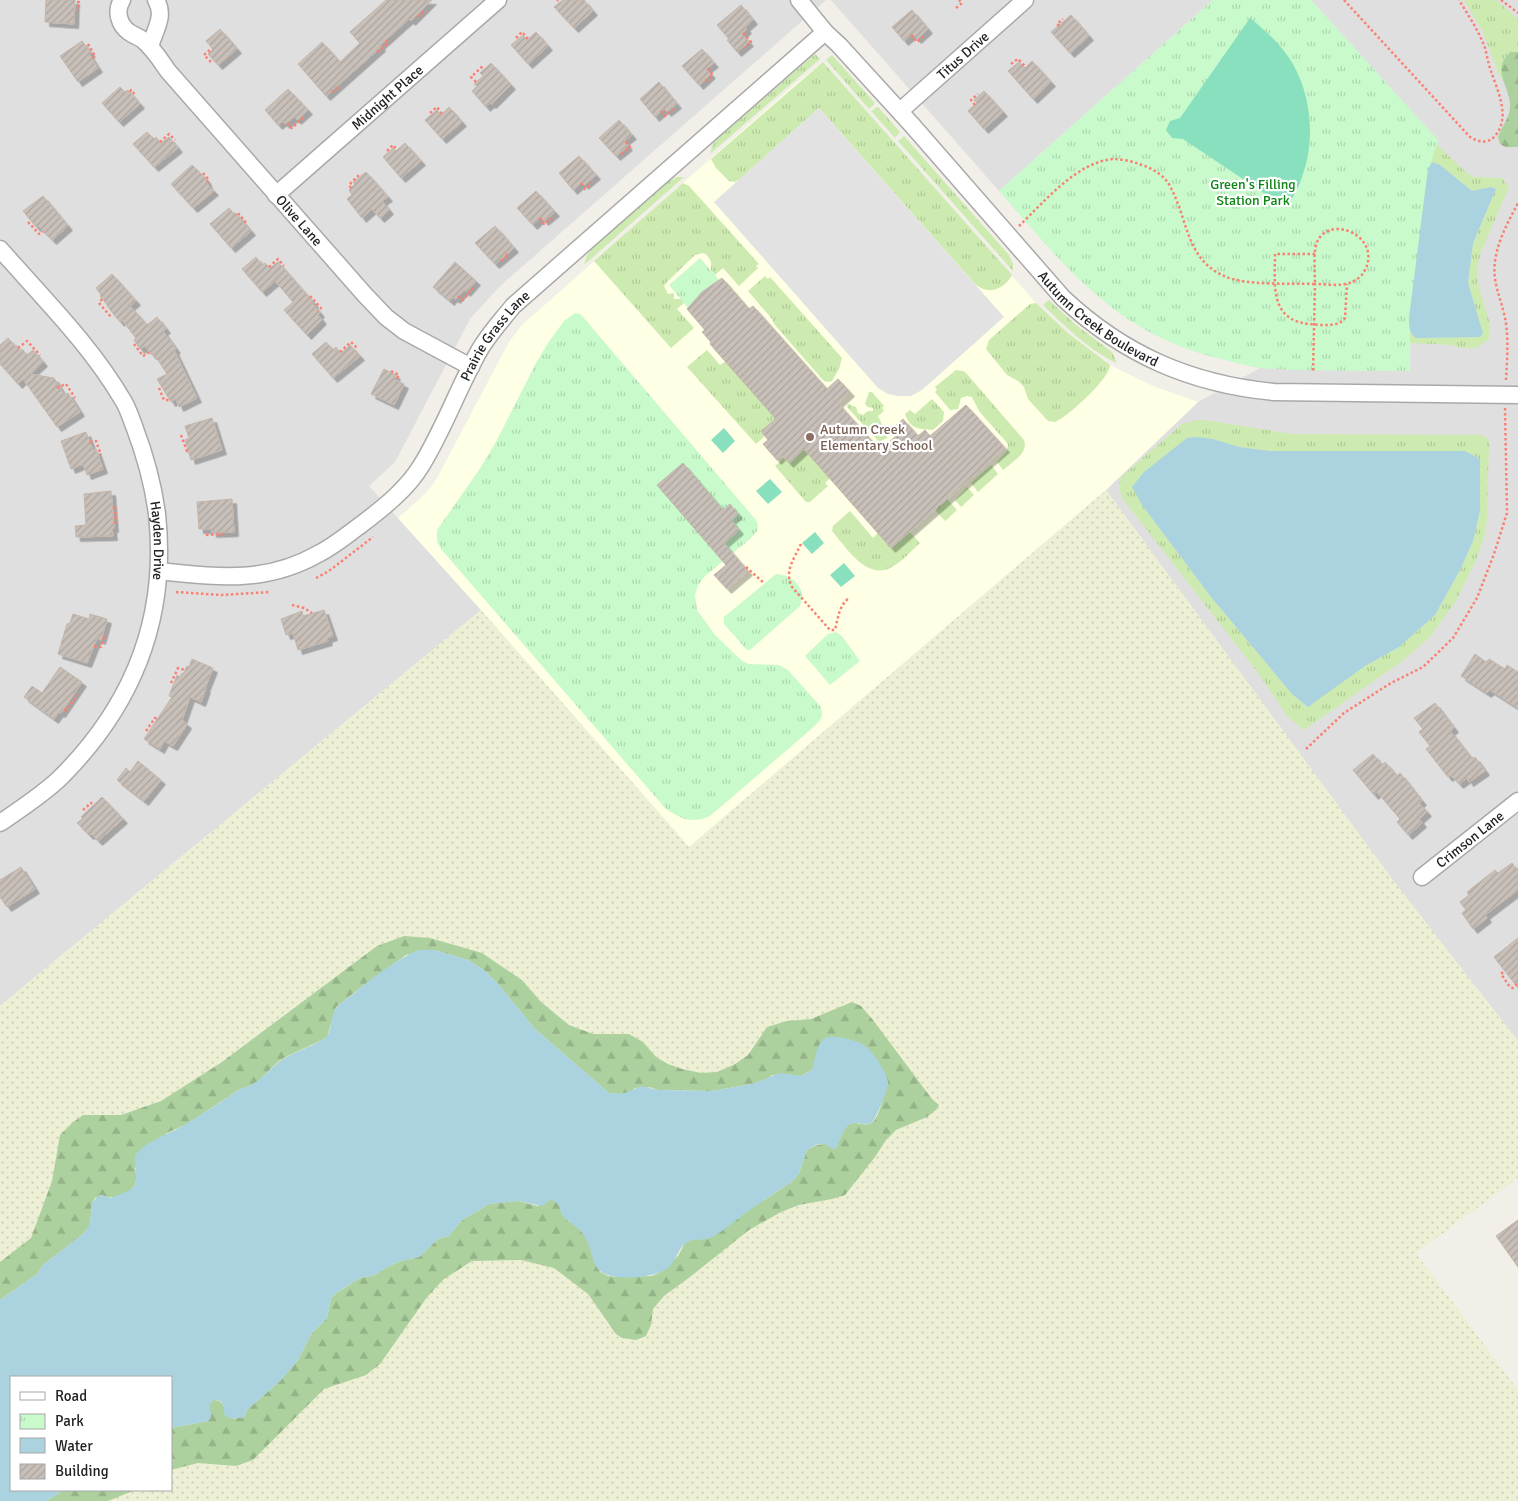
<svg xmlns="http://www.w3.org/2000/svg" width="1518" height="1501" font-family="Signika,sans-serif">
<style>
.residential{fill:#e0dfdf}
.education{fill:#ffffe5}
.farmland{fill:url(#farmland-dots);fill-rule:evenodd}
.grass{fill:url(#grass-tufts);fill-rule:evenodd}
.forest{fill:url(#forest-firs)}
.park{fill:url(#park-tufts)}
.pitch{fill:#88e0be}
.parking{fill:#e2e2e2}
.water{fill:#aad3df}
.building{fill:url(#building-hatch);stroke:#c4b6ab;filter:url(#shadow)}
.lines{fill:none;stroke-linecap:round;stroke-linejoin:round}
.street-casing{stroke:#a9a9a9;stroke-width:19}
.path{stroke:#fa8072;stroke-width:2.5;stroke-dasharray:2.5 2.5;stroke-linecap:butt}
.street{stroke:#fff;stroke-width:16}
.education-dot{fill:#8d6e63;stroke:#fff;stroke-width:2}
.labels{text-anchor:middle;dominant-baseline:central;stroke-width:4.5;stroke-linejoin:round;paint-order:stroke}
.street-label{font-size:14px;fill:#222;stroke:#fff}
.park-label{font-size:14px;fill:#0c8416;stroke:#fff}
.education-label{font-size:14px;fill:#785e54;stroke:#fff;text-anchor:start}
</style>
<defs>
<pattern id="farmland-dots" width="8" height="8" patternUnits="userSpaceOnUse" patternTransform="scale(1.25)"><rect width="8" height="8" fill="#eef0d5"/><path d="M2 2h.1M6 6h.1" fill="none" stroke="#ccceb7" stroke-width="1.8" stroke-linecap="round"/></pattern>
<pattern id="grass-tufts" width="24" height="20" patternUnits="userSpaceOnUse" patternTransform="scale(1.25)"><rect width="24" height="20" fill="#cdebb0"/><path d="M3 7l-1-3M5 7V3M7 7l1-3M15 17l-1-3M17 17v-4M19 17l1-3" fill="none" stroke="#b0c997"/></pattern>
<pattern id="forest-firs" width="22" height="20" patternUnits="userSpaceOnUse" patternTransform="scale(1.25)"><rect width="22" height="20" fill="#add19e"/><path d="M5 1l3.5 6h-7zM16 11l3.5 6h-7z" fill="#95b388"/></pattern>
<pattern id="park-tufts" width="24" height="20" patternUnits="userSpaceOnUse" patternTransform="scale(1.25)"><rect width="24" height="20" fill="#c8facc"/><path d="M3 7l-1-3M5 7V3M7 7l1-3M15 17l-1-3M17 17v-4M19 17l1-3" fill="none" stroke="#acd6af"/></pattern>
<pattern id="building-hatch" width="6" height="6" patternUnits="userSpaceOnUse" patternTransform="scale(1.25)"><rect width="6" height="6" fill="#c7bfb8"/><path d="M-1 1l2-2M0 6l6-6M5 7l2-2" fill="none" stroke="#aba49e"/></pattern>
<filter id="shadow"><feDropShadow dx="4.5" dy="4.5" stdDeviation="0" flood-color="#0004"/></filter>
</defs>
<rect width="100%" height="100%" fill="#f2efe9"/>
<!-- residential -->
<g class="residential">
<path d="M0 0H826L499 287 470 319 395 462 369 486 481 610 0 1006Z"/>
<path d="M831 0H1213L999 191Z"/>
<path d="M1311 0H1518V1041L1392 879 1106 490 1198 402 1260 368 1410 371 1411 312Z"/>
</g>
<!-- education -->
<path class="education" d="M823 62 1036 303 1068 333 1110 365 1153 386 1198 402 1106 490 689 847 481 610 398 518 426 493 436 480 509 342 522 325 794 85Z"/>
<!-- farmland -->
<path class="farmland" d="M1106 490 1392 879 1518 1041V1178L1416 1253 1518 1390V1501H0V1006L481 610 689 847ZM11 1377H171V1490H11Z"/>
<!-- grass -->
<g class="grass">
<path d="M1464 0H1496L1518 19V76L1506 85 1499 75 1483 32Z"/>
<path d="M815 54 820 59 710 154 712 146 717 139Z"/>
<path d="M832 55 875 103 869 109 826 60Z"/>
<path d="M823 62 1012 275C1004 289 989 296 975 284L819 108 740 179 735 182 729 181 716 168 711 159Z"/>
<path d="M878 107 900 132 895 138 871 111Z"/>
<path d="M904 136 1009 255 1013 264V271L898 141Z"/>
<path d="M1432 140 1467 173 1473 177 1502 178 1509 187 1481 252 1477 268 1478 283 1490 324 1489 339 1476 348H1460L1453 345 1406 343 1399 329ZM1440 165 1472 191 1490 187 1496 189 1473 243 1468 283 1481 327 1480 337 1417 338 1412 335 1411 308 1428 169Z"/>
<path d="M677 177H684L584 265 587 255 594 246 667 182Z"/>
<path d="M683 183 689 186 759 264 756 266 758 268 739 286 723 268 715 275 711 270V262L707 255 703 253 695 255 667 282 664 286 668 294 673 293 674 294V299H681L684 303 677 309 694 328 671 348 594 261Z"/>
<path d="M765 276 768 279 770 277 842 358 839 369 832 381 826 382 823 380 774 324 772 319 748 291Z"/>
<path d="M1049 300 1076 325 1112 352 1117 363C1094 354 1061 323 1043 305Z"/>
<path d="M1036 303 1068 333 1110 365C1110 378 1068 417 1055 422L1048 421 1028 399 1024 387 1018 381 1007 375 986 349 989 340 1030 304Z"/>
<path d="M707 350 720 365 726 361 776 419 761 431 765 436 756 444 687 367Z"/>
<path d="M956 370 963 371 966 373 1024 440C1029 453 1012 462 1003 470L997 462 1007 451 1008 444 979 411 972 397 967 396 961 398 958 409 950 410 935 392 937 390 935 387Z"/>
<path d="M869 392H872L884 406 882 408 884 411 878 416 887 435V438L879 442 847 407 848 404 856 407 858 413 863 415 868 411H873V408L868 407 865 404Z"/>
<path d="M932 399 944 412 943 421 933 430C919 429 910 429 905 414L910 410 915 414Z"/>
<path d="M1197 420H1204L1292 434 1483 435 1489 441 1487 519 1485 535 1476 560 1456 601 1430 637 1401 662 1304 730 1288 717 1255 669 1122 498C1120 490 1117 482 1123 475L1182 424ZM1213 439 1239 447 1270 451H1465L1480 459 1473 541 1460 570 1435 615 1399 647 1365 666 1307 707 1292 694 1211 597 1142 505 1144 472 1158 462Z"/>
<path d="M804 449 830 478 825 483 828 486 810 502H806L775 466 784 458 789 463Z"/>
<path d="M991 465 998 474 978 492 971 483Z"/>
<path d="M967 487 974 495 961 507 955 500Z"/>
<path d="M947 499 957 510 945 521 935 510Z"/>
<path d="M850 511 873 538 878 533 891 548 910 532 920 543C910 552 901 563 890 568 866 580 845 546 832 531L833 526Z"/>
</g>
<!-- forest -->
<g class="forest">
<path d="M1510 52H1518V147H1505L1500 144 1498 137C1502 125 1511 117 1510 104 1510 91 1497 75 1503 62 1504 59 1508 55 1510 52Z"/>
<path d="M404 936 430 938 482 953 522 980 541 1002 569 1025 593 1034H629L643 1042 656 1057 668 1064 682 1069 701 1073 717 1072 735 1064 748 1055 767 1027 787 1021 811 1019 852 1002 861 1006 873 1020 932 1099 939 1105 936 1110 927 1117 896 1130 886 1140 875 1157 845 1195 832 1199 799 1205 781 1212 749 1230 690 1277 664 1296 653 1309 651 1325 646 1336 636 1340 622 1338 616 1334 588 1294 554 1268 521 1260 472 1261 444 1279 427 1297 380 1364 366 1375 324 1389 253 1460 236 1466 198 1463 171 1470V1428L208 1421 210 1404 213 1400C223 1399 227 1411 232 1419L244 1417 247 1410 280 1381 298 1360 311 1334 327 1318 331 1299 335 1294 360 1278 375 1275 387 1267 401 1261 419 1257 438 1239 449 1236 461 1221 489 1204 518 1201 537 1206 550 1200H554L559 1204 562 1214 568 1221 582 1230 588 1241 600 1272 608 1276 616 1277 652 1276 659 1273 678 1256 685 1243 766 1199 794 1180 799 1173 807 1150C818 1143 827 1144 839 1141 841 1137 843 1131 846 1127 854 1117 865 1130 874 1121 880 1114 884 1093 888 1084L862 1044 853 1041 815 1062 812 1070 801 1076 772 1075 766 1080 752 1084 712 1091 658 1090 649 1087 635 1088 629 1093 619 1094 609 1093 535 1029 498 984 485 971 468 960 434 950 406 955 364 985 336 1007 327 1037C312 1046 295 1051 281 1060 264 1072 264 1083 240 1089L187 1124 167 1133 135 1168C136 1173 137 1179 135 1184 131 1194 110 1201 102 1195L95 1198 92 1203 90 1225 83 1234 43 1265 37 1274 0 1300V1262L31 1238 52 1181 60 1135 72 1123 83 1115H121L161 1101 222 1062 377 946Z"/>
<path d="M64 1490H135L108 1501H46Z"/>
</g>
<!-- park -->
<g class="park">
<path d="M1213 0H1311L1438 140C1427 169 1424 199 1420 230 1414 277 1409 324 1410 371 1361 370 1311 372 1262 368 1250 367 1237 363 1225 360 1118 336 1067 269 999 191Z"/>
<path d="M700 258 719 280 702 292 688 308 669 285Z"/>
<path d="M575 313 580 314 583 317 756 520 758 525 757 531 750 539 705 576 698 585 695 595 697 610 715 635 742 661 749 664 779 665 788 670 820 706C826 718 818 723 809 731L710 816C693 824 681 819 666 809L441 549 437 541V530L479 470 496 442 536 363 548 343 564 321Z"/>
<path d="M776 574C793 575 807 588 800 606L750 650H747L724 624V617Z"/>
<path d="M836 632 842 636 860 661 830 685 805 656 828 634Z"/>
</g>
<!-- pitch -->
<g class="pitch">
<path d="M1250 18C1267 32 1283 46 1294 66 1312 99 1315 142 1302 177 1299 188 1292 198 1286 208L1183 139 1172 138 1166 130 1170 121 1180 118Z"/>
<path d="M724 428 735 441 723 453 711 440Z"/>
<path d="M770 479 782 492 768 504 756 491Z"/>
<path d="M815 532 824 543 812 554 802 543Z"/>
<path d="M844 563 855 576 841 587 830 575Z"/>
</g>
<!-- parking -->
<path class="parking" d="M819 108 1004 317 922 390 911 396H898L888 394 878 388 714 202Z"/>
<!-- water -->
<g class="water">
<path d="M1432 162 1440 165 1472 191 1491 187 1496 189 1473 243 1468 283 1481 327 1483 333 1480 337 1416 338C1409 333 1409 327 1409 318L1428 169Z"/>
<path d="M1197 437 1213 439 1239 447 1270 451H1465L1480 459V510L1473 541 1460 570 1435 615 1399 647 1365 666 1308 707 1292 694 1211 597 1142 505 1132 487 1144 472 1187 438Z"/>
<path d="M419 950H434L468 960 485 971 498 984 535 1029 609 1093C627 1095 627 1092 641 1086L658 1090 712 1091 752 1084 780 1073 801 1076 812 1070C815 1060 816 1044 825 1038 833 1034 855 1040 862 1044 871 1048 890 1076 888 1085 886 1091 876 1121 871 1123 865 1126 862 1123 857 1123 845 1121 840 1139 837 1148L832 1149C823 1140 817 1144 807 1150L799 1173 794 1180C776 1192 758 1204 740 1217 731 1224 722 1232 712 1237 704 1242 694 1237 686 1243 679 1247 676 1260 669 1267 658 1278 616 1281 603 1273 588 1265 595 1240 575 1226 571 1223 567 1220 563 1216 559 1209 560 1201 550 1200L542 1206 518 1201 489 1204 461 1221 449 1236 438 1239 419 1257 401 1261 387 1267 375 1275 360 1278 350 1284 335 1294 331 1299 327 1318 311 1334 298 1360 280 1381 247 1410 244 1417 232 1419 225 1416 222 1402 217 1400H213L210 1404 211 1417 208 1421 171 1428V1377H11V1490H64L46 1501H0V1300L37 1274 43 1265 83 1234 90 1225 92 1203 99 1195 111 1198 130 1190 135 1185 136 1177 135 1155C148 1140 165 1136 181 1127 201 1115 221 1102 240 1089 264 1083 268 1067 287 1057 295 1052 323 1042 327 1036 333 1027 330 1015 337 1007 341 1002 347 999 352 995 372 978 395 960 419 950Z"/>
</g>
<!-- building -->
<g class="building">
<path d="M46 0H75L74 24 45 22Z"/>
<path d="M386 0H432L411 21 409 19 380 45 381 47 326 96 298 64 322 42 340 62 360 43 350 32Z"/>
<path d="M563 0H584L593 11 574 28 554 7Z"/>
<path d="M741 5 753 20 745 27 747 29 742 34 749 42 737 52 727 40 729 39 717 25Z"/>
<path d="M912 10 928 29 917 39 912 34 904 41 892 27Z"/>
<path d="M1071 15 1089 36 1070 53 1051 32Z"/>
<path d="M220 29 237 49 218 65 208 54 213 49 206 41Z"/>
<path d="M536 32 548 46 528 64 511 45 523 35 527 40Z"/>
<path d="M82 41 91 53 89 54 98 68 78 82 60 56Z"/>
<path d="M702 49 714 63 706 69 711 74 699 85 682 66Z"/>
<path d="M1032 61 1051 82 1033 99 1008 71 1019 62 1025 68Z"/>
<path d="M491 63 511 85 492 104 490 103 486 107 472 91 477 86 474 84 483 76 480 73Z"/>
<path d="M659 82 677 104 667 112 664 109 655 117 640 99Z"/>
<path d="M120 87 125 92 128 90 140 104 119 122 102 103Z"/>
<path d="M288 89 308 110 297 120 294 117 285 124 283 121 278 125 265 110Z"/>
<path d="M984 91 1003 112 984 129 968 111 977 103 974 100Z"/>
<path d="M449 107 462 122 442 139 425 120 437 110 441 115Z"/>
<path d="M619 120 632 135 624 141 628 146 616 156 599 138Z"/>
<path d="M147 132 154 139 156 137 161 143 169 137 178 148 154 167 133 144Z"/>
<path d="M405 143 421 161 401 178 383 157 393 148 396 151Z"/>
<path d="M579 156 596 175 584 185 582 182 573 190 559 173Z"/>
<path d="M192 165 206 179 208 185 214 191 193 208 171 184Z"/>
<path d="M366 172 388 197 382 201 389 210 380 218 372 209 362 218 347 199 352 195 349 190 355 184 353 182Z"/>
<path d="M536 191 555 212 544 221 541 217 533 225 517 208Z"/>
<path d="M43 196 68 226 52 240 38 226 36 227 23 211Z"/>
<path d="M229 208 234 214 236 213 251 231 231 248 210 224Z"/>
<path d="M495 226 514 248 495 264 475 243Z"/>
<path d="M256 257 262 265 265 263 270 268 278 262 314 303 313 304 320 313 318 315 322 320 307 335 284 310 293 302 275 281 262 292 242 269Z"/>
<path d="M455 262 476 281 466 292 464 290 456 299 453 297 450 301 433 287Z"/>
<path d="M112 274 136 301 130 306 147 325 157 317 166 329 163 331 176 349 174 350 197 398 179 407 176 399 171 402 157 379 167 374 154 354 152 355 145 346 140 349 134 340 136 338 122 320 120 322 107 306H108L100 296 101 295 96 288Z"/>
<path d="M722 278 749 309 753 306 827 389 838 379 850 392 838 403 880 450 896 436 891 430 903 419 918 436 925 430 930 436 966 405 1005 448 891 548 804 449 789 463 782 455 777 460 763 444 768 440 761 431 776 419 710 344 711 342 702 332 705 330 687 309 702 292Z"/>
<path d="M8 338 15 346 16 345 20 350 22 349 27 355 33 350 43 362 30 374 54 378 64 395 68 393 80 412 57 427 23 379 18 384 0 364V345Z"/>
<path d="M326 342 333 350 336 347 341 353 350 345 360 356 333 378 312 354Z"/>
<path d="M384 369 396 375 394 379 404 384 394 405 371 394Z"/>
<path d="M212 418 222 450 191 460 185 440 189 438 185 426Z"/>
<path d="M86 432 93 450 96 449 103 469 87 475 83 464 71 469 61 441Z"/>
<path d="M683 463 723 510 730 504 738 514 731 520 739 530 724 543 748 571 727 589 714 575 726 565 657 485Z"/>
<path d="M111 491 114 528H112L113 536 76 537 75 526 86 525 84 494Z"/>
<path d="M232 499 234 532 212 533V529H199L197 502Z"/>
<path d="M324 610 333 636 327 638 328 641 298 650 293 633 286 635 281 619 302 611 303 616Z"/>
<path d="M73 614 89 619 90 614 107 619 101 640 97 638 87 663 58 654 67 624 70 623Z"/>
<path d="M1475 654 1486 662 1489 659 1505 669 1507 665 1518 672V708L1490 690 1487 693 1461 676Z"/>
<path d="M192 659 213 668 205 688H206L201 702 190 697 182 720 187 724 186 726 173 746 164 741 160 749 144 739 172 697 169 696 177 675 180 677 182 673 183 674 187 666 189 667Z"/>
<path d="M60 667 82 682 61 713 59 712 54 719 24 697 32 686 42 693Z"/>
<path d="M1435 703 1454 728 1450 731 1472 759 1475 757 1485 771 1469 782 1467 778 1459 784 1451 775 1448 777 1426 749 1430 746 1419 732 1423 729 1414 718Z"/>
<path d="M1373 754 1382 765 1385 762 1397 776 1400 773 1422 801 1419 803 1427 812 1419 819 1422 823 1408 835 1397 822 1400 819 1377 792 1374 795 1353 770Z"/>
<path d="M138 761 161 780 144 801 117 780 126 768 130 772Z"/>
<path d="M102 797 123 819 98 841 91 834 89 835 77 823 83 818 81 817Z"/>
<path d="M1512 863 1518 871V890L1485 915 1487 918 1473 929 1462 913 1466 910 1460 902 1469 895 1467 892 1495 870 1498 873Z"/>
<path d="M21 867 35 889 7 907 0 897V880Z"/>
<path d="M1518 938V988L1494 957Z"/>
<path d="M1518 1220V1267L1496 1236Z"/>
</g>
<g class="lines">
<defs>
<g id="street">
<path id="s1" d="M122 0C115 11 119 25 129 32 133 35 139 37 143 40 153 48 161 61 168 71L365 295 386 317 404 331 471 367"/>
<path id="s2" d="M799 0 825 32 839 45 912 125 1063 298C1124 355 1191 384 1274 392L1518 395"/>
<path d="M150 47C154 31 166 16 156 0"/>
<path id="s3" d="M900 111 1025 0"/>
<path id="s4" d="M276 195 498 0"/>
<path id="s5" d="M0 249C43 298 91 345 124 402 128 409 131 418 134 426 145 455 153 483 157 514 168 616 135 702 63 775 48 791 19 810 0 823"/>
<path id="s6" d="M159 571C217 577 265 584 318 554 334 546 348 534 362 524 383 508 407 489 421 466 444 429 458 388 479 351 488 335 502 320 513 306L825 32"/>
<path id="s7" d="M1422 877 1518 801"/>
</g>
</defs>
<!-- street casing -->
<use href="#street" class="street-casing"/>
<!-- path -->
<g class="path">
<path d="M1344 0 1470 137C1478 142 1487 144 1494 137 1512 118 1497 90 1491 71 1488 63 1487 55 1485 48 1479 31 1468 15 1459 0"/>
<path d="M1501 0 1518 13"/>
<path d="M557 1 558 0"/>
<path d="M77 2H79L78 11"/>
<path d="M956 8 962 3 959 0"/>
<path d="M418 15 419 16 426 10"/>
<path d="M1059 26 1057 24 1063 19"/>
<path d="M743 33 751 42 744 48"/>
<path d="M911 35 917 42 924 36"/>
<path d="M516 38 522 32 528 39"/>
<path d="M88 44 95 56 92 58"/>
<path d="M377 52 388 43 385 39"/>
<path d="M211 62 204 55 212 48"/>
<path d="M1011 64 1018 59 1026 67"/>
<path d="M706 81 713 75 707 68"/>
<path d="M476 82 471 77 484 65"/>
<path d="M130 92 131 90 136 96"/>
<path d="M332 92 338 87 337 86"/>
<path d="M975 105 971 100 978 94"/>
<path d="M661 111 665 116 673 109"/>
<path d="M430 113 437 107 442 114"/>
<path d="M287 123 292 128 304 117"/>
<path d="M160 142 169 134 175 140"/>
<path d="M387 151 393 145 397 150"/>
<path d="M622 154 630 147 625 141"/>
<path d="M203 173 209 180 207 182"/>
<path d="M581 183 585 189 592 183"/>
<path d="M351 188 349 185 359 175"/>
<path d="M238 215 239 214 247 224"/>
<path d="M540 218 544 224 552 218"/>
<path d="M28 222 39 234 43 232"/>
<path d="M1019 226C1044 202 1077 162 1113 159 1121 159 1131 161 1139 164 1152 168 1165 175 1171 188 1188 220 1186 259 1224 276 1246 286 1290 283 1315 284 1315 273 1313 251 1317 242 1330 213 1384 237 1364 272 1360 278 1353 283 1345 284 1336 286 1325 284 1315 284L1313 372"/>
<path d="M1315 254H1275C1275 284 1269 320 1309 324 1319 325 1330 326 1340 323L1345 318 1347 284"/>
<path d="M501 261 508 256 506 254"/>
<path d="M269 267 278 259 284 266"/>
<path d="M310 296 321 308 318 311"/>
<path d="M458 296 463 300 473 288"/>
<path d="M102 299 99 303 111 317"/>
<path d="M134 344 143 356 150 352"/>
<path d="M18 348 27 341 40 355"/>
<path d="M340 352 351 342 357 348"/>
<path d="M391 371 399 375 396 380"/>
<path d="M1506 380C1507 360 1509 338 1505 318 1501 298 1492 282 1495 261 1498 240 1508 222 1518 203"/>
<path d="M57 388 66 384 75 398"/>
<path d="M159 388 164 400H169"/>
<path d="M181 435 187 451 188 450"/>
<path d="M90 442 96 441 101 455"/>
<path d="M114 523 116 522 115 506"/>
<path d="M206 535 224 534V532"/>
<path d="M801 544C794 559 784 571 792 587L830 630H835C838 618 839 606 848 599"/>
<path d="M746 567 764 583"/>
<path d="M316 578 329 571 373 537"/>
<path d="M176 592 221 595 270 592"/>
<path d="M292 605 304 608 312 613"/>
<path d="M94 646 101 647 105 634"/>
<path d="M171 683 178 668 185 670"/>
<path d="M64 710H67L77 695"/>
<path d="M146 731 155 718 158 719"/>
<path d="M1306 749 1344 713 1391 683 1423 667 1453 638 1477 598 1494 554 1507 513 1505 408"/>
<path d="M83 810 91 803 92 804"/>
<path d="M1503 972 1501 974 1510 987 1513 988 1518 983"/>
</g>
<!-- street -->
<use href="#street" class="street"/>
</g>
<!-- markers -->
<circle class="education-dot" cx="810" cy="437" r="5"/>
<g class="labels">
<!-- street labels -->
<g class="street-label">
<text stroke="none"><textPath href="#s3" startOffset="84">Titus Drive</textPath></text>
<text stroke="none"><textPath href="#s4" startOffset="148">Midnight Place</textPath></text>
<text stroke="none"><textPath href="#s1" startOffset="291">Olive Lane</textPath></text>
<text stroke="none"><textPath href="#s2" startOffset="439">Autumn Creek Boulevard</textPath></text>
<text stroke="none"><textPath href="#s6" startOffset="450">Prairie Grass Lane</textPath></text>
<text stroke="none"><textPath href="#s5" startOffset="341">Hayden Drive</textPath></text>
<text stroke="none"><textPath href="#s7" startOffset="61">Crimson Lane</textPath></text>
</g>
<!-- park labels -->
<g class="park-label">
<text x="1253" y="184">Green's Filling<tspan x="1253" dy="16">Station Park</tspan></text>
</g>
<!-- education labels -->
<g class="education-label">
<text x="820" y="429">Autumn Creek<tspan x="820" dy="16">Elementary School</tspan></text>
</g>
</g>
<!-- legend -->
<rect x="10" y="1376" width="162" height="115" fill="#ffffff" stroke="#a7a7a7"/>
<rect x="20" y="1392" width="25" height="8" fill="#ffffff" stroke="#a7a7a7"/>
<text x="55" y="1401" font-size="15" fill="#222222">Road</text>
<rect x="20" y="1414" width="25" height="15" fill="url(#park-tufts)" stroke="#a7a7a7"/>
<text x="55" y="1426" font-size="15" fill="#222222">Park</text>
<rect x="20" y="1438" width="25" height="15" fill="#aad3df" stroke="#a7a7a7"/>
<text x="55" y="1451" font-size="15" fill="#222222">Water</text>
<rect x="20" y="1464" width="25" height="15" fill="url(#building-hatch)" stroke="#a7a7a7"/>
<text x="55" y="1476" font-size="15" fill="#222222">Building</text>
</svg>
